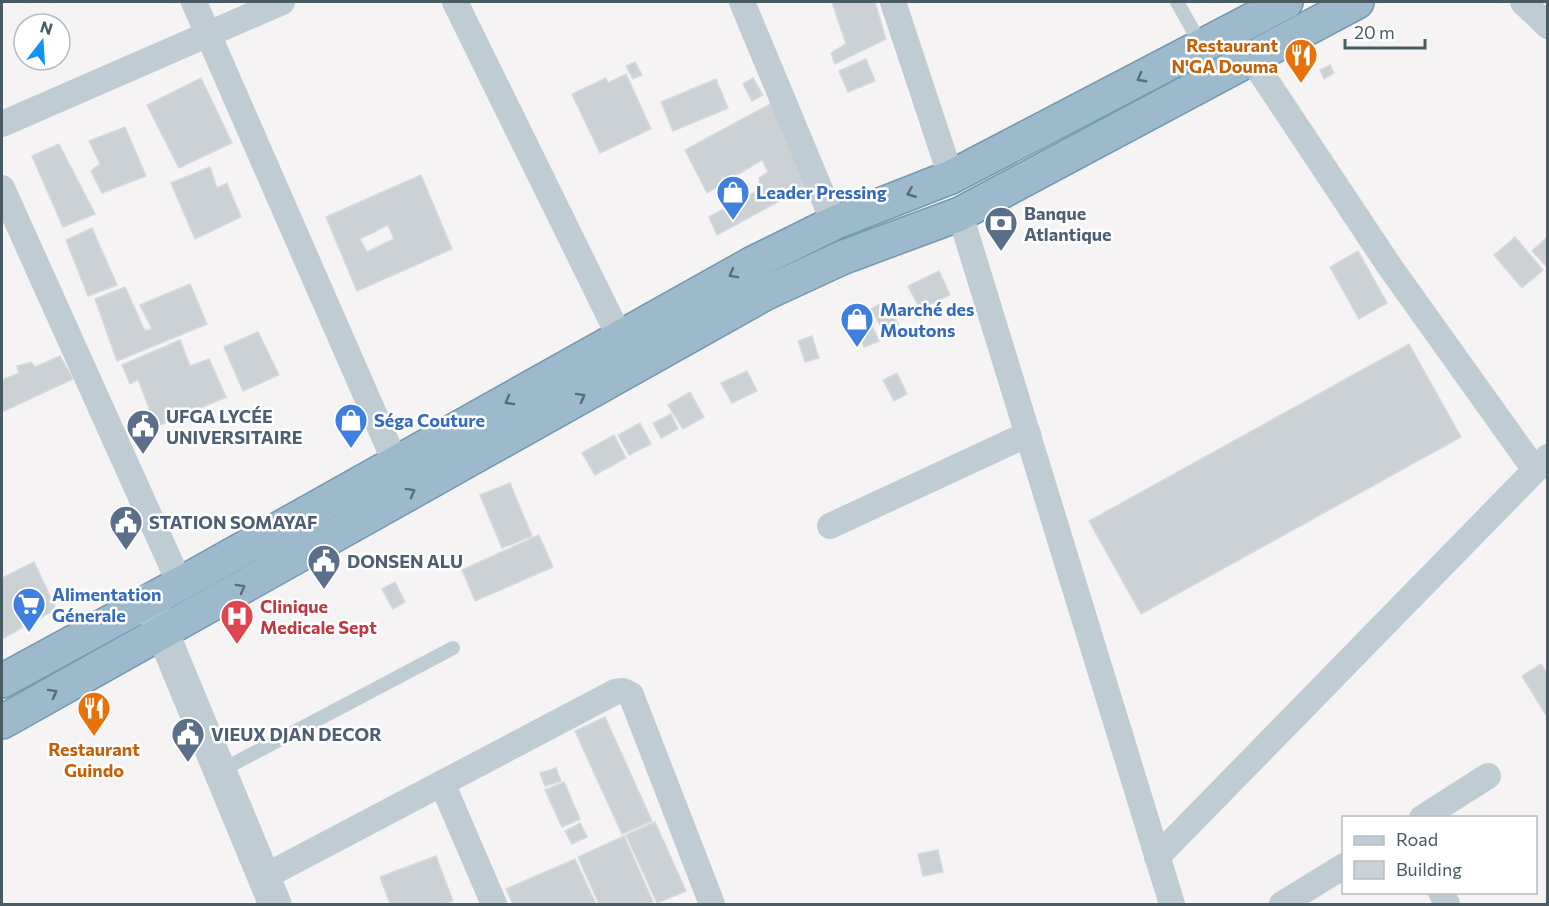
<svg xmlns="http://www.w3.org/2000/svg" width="1549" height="906" font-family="Commissioner,sans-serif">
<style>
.building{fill:#ccd1d5;stroke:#d6dade;stroke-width:1.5;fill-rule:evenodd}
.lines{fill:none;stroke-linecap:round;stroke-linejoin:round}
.trunk-casing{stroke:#7299b0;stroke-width:36}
.service{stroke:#c0ccd3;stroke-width:14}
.minor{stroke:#c0ccd3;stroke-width:26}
.tertiary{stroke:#c0ccd3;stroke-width:33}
.trunk{stroke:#9cbacc;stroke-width:33}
.oneway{stroke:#596d77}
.labels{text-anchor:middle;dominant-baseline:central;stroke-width:5;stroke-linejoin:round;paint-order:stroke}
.food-label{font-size:18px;font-weight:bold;fill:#c56008;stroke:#fff;text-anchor:end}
.shop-label{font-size:18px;font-weight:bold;fill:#366cbe;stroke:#fff;text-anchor:start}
.service-label{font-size:18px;font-weight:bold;fill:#4e5e75;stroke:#fff;text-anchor:start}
.health-label{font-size:18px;font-weight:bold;fill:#be3a42;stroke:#fff;text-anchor:start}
</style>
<rect width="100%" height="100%" fill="#f5f3f3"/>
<!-- building -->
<g class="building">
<path d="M832 2H875L886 39 835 64 831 53 846 44Z"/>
<path d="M866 59 875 81 848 92 839 71Z"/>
<path d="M635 62 642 75 633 79 626 66Z"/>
<path d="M1330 65 1334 73 1324 79 1320 70Z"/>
<path d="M626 74 651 129 600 153 572 94 606 78 608 83Z"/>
<path d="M201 78 232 143 179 168 147 105Z"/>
<path d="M753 78 763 95 752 101 743 84Z"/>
<path d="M716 79 728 108 673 131 661 102Z"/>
<path d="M772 103 807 186 717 235 709 217 760 189 759 178 768 172 762 160 707 193 685 150Z"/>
<path d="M125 127 146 176 102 193 91 171 100 164 89 141Z"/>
<path d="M59 144 95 214 63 227 32 156Z"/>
<path d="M210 167 217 188 227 183 241 217 195 239 171 183Z"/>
<path d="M421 175 452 249 357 291 326 217ZM388 225 394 239 367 252 360 239Z"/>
<path d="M92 228 117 285 88 296 66 240Z"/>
<path d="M1548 236V265L1546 266 1532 251Z"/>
<path d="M1515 237 1543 270 1522 288 1494 255Z"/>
<path d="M1358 251 1387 303 1359 319 1330 267Z"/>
<path d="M939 271 950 295 920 309 908 286Z"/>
<path d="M190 284 207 324 117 361 95 299 125 287 145 331 152 329 140 305Z"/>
<path d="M885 301 898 324 884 332 871 309Z"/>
<path d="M870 321 879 341 864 347 856 327Z"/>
<path d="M258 332 279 375 243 391 224 347Z"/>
<path d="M812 336 819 358 805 362 798 341Z"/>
<path d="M180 340 190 366 209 359 226 397 156 427 138 379 130 384 122 365Z"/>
<path d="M1409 344 1461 437 1141 614 1089 521Z"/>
<path d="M60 356 73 379 2 412V380L19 373 17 366 31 362 35 367Z"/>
<path d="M747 371 757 391 732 403 721 383Z"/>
<path d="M897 373 907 394 894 401 883 380Z"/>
<path d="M690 392 704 417 683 429 668 405Z"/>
<path d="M671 414 678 429 661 438 653 423Z"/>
<path d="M640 423 651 444 629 455 618 435Z"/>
<path d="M614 435 626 458 595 475 582 453Z"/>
<path d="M510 483 532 536 502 548 480 495Z"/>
<path d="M539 535 553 567 475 601 462 570Z"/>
<path d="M34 562 56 609 2 639V578Z"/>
<path d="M395 582 405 602 393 609 382 589Z"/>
<path d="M1541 664 1548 675 1547 717 1522 676Z"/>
<path d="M605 717 652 821 622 834 575 731Z"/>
<path d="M556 768 561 781 545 786 540 773Z"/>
<path d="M564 782 580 819 562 827 545 790Z"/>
<path d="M655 822 686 891 657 903 626 835Z"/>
<path d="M580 823 587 837 572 844 565 831Z"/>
<path d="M624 836 653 902 649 904H599L578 857Z"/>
<path d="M938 850 943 872 923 876 918 854Z"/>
<path d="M436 856 453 901 444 904H390L380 877Z"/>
<path d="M575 859 596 904H513L506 889Z"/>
</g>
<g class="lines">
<defs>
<g id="trunk">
<path d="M2 681 180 584 753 263 834 223 951 177 1286 2"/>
<path d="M2 722 764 294 844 257 960 214 1357 2"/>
</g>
</defs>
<!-- trunk casing -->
<use href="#trunk" class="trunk-casing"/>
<!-- service -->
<g class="service">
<path d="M1177 2 1202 46"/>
<path d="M220 771 453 648"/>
</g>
<!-- minor -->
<g class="minor">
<path d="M194 2 396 464"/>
<path d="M455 2 628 354"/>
<path d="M742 2 834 223"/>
<path d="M893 2 951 177"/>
<path d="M1523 2 1548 26"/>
<path d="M1251 58 1390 267 1535 470"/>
<path d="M2 124 282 2"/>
<path d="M2 188 180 584"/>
<path d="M960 214 1172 904"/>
<path d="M830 526 1028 434"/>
<path d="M442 783 494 904"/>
<path d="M1422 818 1488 776"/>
<path d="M1157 857 1548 457"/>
<path d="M264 877 615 692 623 691 631 695 712 904"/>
<path d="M1441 892 1447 904"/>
<path d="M1282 904 1344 866"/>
</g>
<!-- tertiary -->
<path class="tertiary" d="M149 600 275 904"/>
<!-- trunk -->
<use href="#trunk" class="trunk"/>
</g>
<!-- one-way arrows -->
<defs><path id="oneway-chevron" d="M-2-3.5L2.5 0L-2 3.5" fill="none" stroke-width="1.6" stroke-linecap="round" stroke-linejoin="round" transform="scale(1.5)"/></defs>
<g class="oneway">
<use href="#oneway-chevron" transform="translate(1141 78) rotate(152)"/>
<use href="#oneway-chevron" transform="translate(911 193) rotate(158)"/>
<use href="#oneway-chevron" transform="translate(733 274) rotate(151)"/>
<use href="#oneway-chevron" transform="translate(581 397) rotate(-29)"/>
<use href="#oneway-chevron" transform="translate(509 401) rotate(151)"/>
<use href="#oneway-chevron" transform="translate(411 492) rotate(-29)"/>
<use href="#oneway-chevron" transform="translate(241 588) rotate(-29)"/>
<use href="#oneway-chevron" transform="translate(53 693) rotate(-29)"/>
</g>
<!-- icons -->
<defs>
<symbol id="restaurant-pin" viewBox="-11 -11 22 30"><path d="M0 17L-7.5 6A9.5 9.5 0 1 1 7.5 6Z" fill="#e8710a" stroke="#fff"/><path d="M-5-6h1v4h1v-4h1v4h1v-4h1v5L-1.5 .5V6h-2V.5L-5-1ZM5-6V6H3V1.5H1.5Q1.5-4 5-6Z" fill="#fff"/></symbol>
<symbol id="shop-pin" viewBox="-11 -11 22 30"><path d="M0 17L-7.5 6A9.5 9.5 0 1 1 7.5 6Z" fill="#3f7fe0" stroke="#fff"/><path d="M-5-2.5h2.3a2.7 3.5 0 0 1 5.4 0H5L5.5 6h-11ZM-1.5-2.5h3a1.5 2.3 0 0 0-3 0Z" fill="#fff"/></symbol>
<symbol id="bank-pin" viewBox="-11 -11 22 30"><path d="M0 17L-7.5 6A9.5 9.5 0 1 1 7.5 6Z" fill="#5c6f8a" stroke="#fff"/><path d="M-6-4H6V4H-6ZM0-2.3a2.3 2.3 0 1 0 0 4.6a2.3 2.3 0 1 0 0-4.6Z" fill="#fff"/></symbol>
<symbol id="civic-pin" viewBox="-11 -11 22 30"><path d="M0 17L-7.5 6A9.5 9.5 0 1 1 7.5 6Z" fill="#5c6f8a" stroke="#fff"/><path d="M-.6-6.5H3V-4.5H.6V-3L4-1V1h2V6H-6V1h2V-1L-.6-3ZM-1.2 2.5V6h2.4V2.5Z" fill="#fff"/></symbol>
<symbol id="supermarket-pin" viewBox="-11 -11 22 30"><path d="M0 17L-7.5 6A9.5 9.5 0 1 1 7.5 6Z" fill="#3f7fe0" stroke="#fff"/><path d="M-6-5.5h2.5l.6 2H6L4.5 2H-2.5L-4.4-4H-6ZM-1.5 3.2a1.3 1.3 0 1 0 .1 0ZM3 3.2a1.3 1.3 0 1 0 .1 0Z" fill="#fff"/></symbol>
<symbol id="hospital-pin" viewBox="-11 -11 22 30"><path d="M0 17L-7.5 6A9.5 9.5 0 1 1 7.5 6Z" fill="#e0444e" stroke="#fff"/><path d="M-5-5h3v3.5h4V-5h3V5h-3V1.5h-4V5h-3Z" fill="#fff"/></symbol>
</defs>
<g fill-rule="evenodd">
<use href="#restaurant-pin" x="1282" y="36" width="38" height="52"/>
<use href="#shop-pin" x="714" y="173" width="38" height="52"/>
<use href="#bank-pin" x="982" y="204" width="38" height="52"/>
<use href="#shop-pin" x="838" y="300" width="38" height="52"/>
<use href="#shop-pin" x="332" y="401" width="38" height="52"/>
<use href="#civic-pin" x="124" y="407" width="38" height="52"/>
<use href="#civic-pin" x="107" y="503" width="38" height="52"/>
<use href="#civic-pin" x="305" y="542" width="38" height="52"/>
<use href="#supermarket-pin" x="10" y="585" width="38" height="52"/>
<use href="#hospital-pin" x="218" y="597" width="38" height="52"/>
<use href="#restaurant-pin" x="75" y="689" width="38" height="52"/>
<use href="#civic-pin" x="169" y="715" width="38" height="52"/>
</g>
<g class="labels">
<!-- food labels -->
<g class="food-label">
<text x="1278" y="45">Restaurant<tspan x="1278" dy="21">N'GA Douma</tspan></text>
<text x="94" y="749" text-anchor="middle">Restaurant<tspan x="94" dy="21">Guindo</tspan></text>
</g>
<!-- shop labels -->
<g class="shop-label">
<text x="756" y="192">Leader Pressing</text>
<text x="880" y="309">Marché des<tspan x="880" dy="21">Moutons</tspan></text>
<text x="374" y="420">Séga Couture</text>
<text x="52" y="594">Alimentation<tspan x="52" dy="21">Génerale</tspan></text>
</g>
<!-- service labels -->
<g class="service-label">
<text x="1024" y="213">Banque<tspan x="1024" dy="21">Atlantique</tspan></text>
<text x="166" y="416">UFGA LYCÉE<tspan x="166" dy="21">UNIVERSITAIRE</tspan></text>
<text x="149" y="522">STATION SOMAYAF</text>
<text x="347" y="561">DONSEN ALU</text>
<text x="211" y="734">VIEUX DJAN DECOR</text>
</g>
<!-- health labels -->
<g class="health-label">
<text x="260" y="606">Clinique<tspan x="260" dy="21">Medicale Sept</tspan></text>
</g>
</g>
<!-- border -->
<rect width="1549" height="906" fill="none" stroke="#485a62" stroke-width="6"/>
<!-- legend -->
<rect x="1342" y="816" width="195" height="78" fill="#ffffff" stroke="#b6bdc0" stroke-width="1.5"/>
<rect x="1354" y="836" width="30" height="9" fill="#c0ccd3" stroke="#b6bdc0" stroke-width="1.5"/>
<text x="1396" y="846" font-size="18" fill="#485a62">Road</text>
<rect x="1354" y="861" width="30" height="18" fill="#ccd1d5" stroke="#b6bdc0" stroke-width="1.5"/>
<text x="1396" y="876" font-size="18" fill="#485a62">Building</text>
<!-- north arrow -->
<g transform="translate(42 42) rotate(17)"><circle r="28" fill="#ffffff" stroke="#b6bdc0" stroke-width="1.5"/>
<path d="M0-4.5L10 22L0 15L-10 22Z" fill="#0c93f5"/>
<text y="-9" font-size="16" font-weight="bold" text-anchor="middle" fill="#485a62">N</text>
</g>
<!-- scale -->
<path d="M1345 39v9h80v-9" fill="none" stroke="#485a62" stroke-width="3"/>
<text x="1354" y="39" font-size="18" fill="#485a62" stroke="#ffffff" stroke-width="4.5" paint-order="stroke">20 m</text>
</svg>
